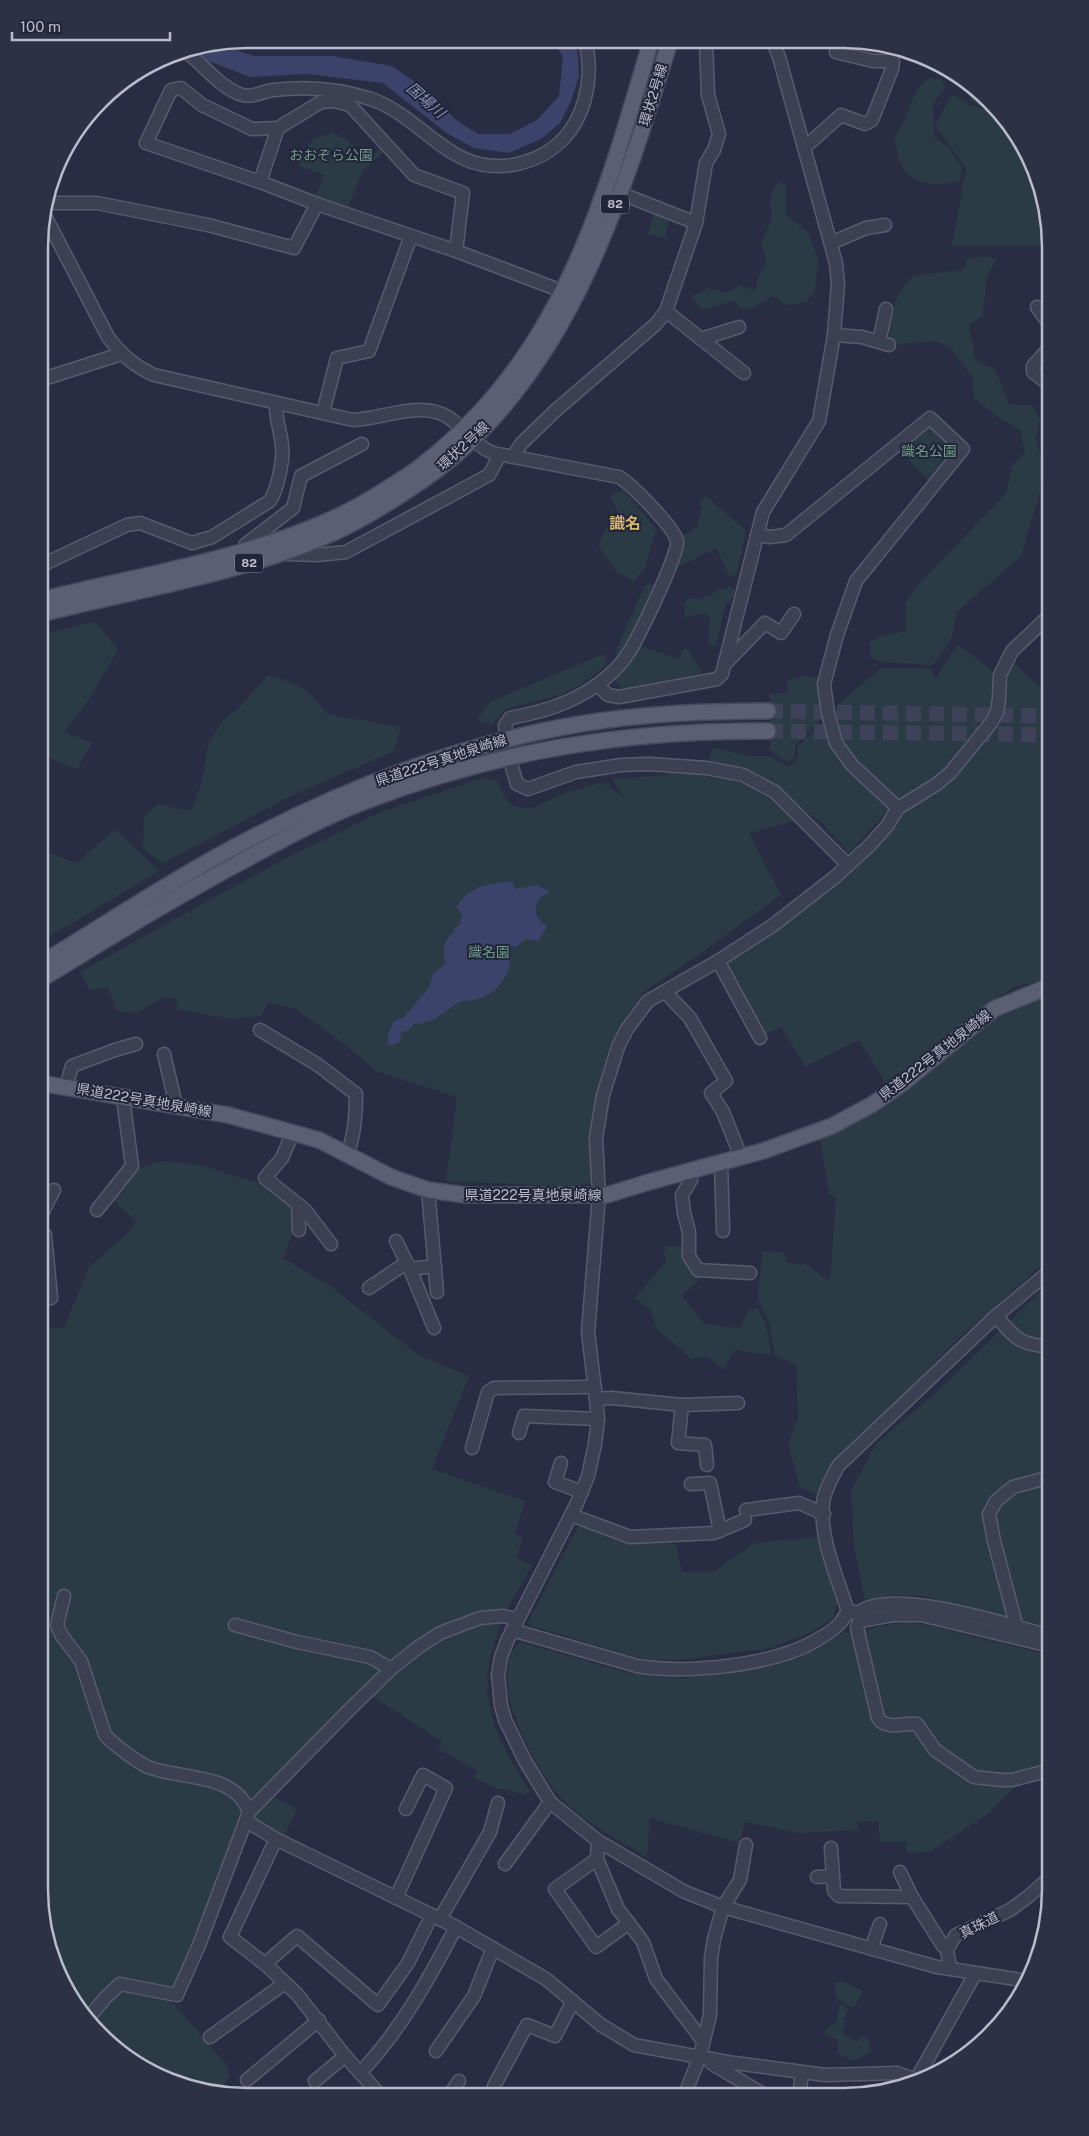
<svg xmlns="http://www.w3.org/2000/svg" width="1089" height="2136" font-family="'Public Sans','Noto Sans JP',sans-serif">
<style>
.green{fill:#2a3b45}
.water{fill:#3c436b}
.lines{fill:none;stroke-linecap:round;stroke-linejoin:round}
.major-tunnel{stroke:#3e4259;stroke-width:15;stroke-dasharray:15 8;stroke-linecap:butt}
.minor-casing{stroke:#585b6e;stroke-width:15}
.major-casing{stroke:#46495d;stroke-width:18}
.minor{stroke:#3c4053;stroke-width:12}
.major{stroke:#5a5f73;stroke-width:15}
.major-bridge-casing{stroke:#46495d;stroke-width:18;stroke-linecap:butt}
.major-bridge{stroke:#5a5f73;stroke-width:15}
.labels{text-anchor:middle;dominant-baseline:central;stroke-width:4;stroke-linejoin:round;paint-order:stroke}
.shield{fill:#212539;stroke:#8c8fa1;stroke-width:1}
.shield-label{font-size:12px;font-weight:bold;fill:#babccd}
.street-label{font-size:14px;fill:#babccd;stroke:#212539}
.park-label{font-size:14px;fill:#719d87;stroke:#212539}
.water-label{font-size:15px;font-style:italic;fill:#8990b8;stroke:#212539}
.quarter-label{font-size:16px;font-weight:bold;fill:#d6b56c;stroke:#212539}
.rim{fill:none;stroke:#babccd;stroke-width:2.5}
</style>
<rect width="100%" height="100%" fill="#282d44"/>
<!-- green -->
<g class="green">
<path d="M929 78 941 79 945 87 933 104 934 137 949 148 962 168 960 181C932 187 905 187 898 154 897 149 895 143 895 138 896 132 903 124 906 117 913 100 914 90 929 78Z"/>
<path d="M965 80 979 90 997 111 993 113 1000 114 1015 131 1039 180 1050 246H952L966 168 935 126 952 94 970 105 990 111 971 101 963 83Z"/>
<path d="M333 133 347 140 367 160 381 147 385 151 363 170 348 208 316 196 324 175 299 166C306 145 310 138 333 133Z"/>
<path d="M778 182 786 184V215L809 233 818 260 815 291 806 302 785 305 774 296 750 309 739 307 734 300 703 310 691 297 709 288 727 293 740 285 756 291 757 280 766 262 761 243 772 218 770 203 771 193Z"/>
<path d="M653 213 670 217 665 238 648 234Z"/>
<path d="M985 256 996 260 987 276 983 316 969 326 976 361 995 369 1010 405H1032L1040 419 1036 439 1042 461 1040 492 1021 556 957 612 951 640 933 665 881 662 870 657V642L883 635 906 631 905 603 918 585 1007 492 1011 467 1025 452 1020 430 999 418 974 398 972 377 951 348 936 341 892 344 887 325 899 293 914 275 964 270 967 259Z"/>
<path d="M924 427C940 428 953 438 956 453L930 482 898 448Z"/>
<path d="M623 490 656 529 645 568 634 581 616 571 598 545 607 527 619 515 610 496Z"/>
<path d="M706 496 746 531 736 576 729 575 716 548 679 566 674 563 681 537 697 527 702 508 699 504Z"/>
<path d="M654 584 625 650 617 658 616 650 645 585Z"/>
<path d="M729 586 735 590 733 598 726 604 715 649 708 640 710 618 706 613 685 617 684 604 689 598 703 600 706 595 711 596 718 589 724 590Z"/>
<path d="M96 622 118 650 89 699 65 732 92 743 77 769 48 758 40 765V634Z"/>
<path d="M638 645 678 659 684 649H689L693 659 702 670 699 674 622 689 614 679Z"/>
<path d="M959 645 992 671 993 700 977 727 935 781 898 803C867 772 840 753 835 707L881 668 930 669 936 678 952 652Z"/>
<path d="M603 654 607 664 582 684 563 694 505 709 492 725 477 720 490 702Z"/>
<path d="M1012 661 1050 697V979L1015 986 958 1027 886 1084 859 1040 805 1067 781 1027 765 1034 725 964 850 869 919 798 954 779 995 724Z"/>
<path d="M268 675C299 684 308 688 327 714L401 727 394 751 287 798 163 863 143 849 144 817 158 804 191 811 202 781 208 744 223 720 237 710Z"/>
<path d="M807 675 818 678 822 718 795 746V757L787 762 770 750V694L787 693 788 680Z"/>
<path d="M823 722 841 759 857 779 890 808 849 853 822 823 785 796 709 765 712 748 752 756H769L788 767 798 758V746Z"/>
<path d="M672 771 704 772 742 783 782 805 795 821 749 833 781 895 704 951 644 992 626 1017 610 1046 597 1089 592 1131V1184L561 1186 446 1181 457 1097 376 1071 335 1037 294 1008 268 1003 261 1016 231 1019 177 1009V999L164 997 137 1013 117 1011 108 987 89 990 80 972 286 858 383 811 482 778 497 780 506 799 515 807 532 808 568 792 602 782 625 798 612 779 666 775Z"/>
<path d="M115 829 159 871 40 942V849L76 863Z"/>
<path d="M1050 994V1258L958 1339 840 1458 816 1495 800 1487 788 1444 798 1419 796 1365 775 1355 769 1323 758 1299 762 1251 784 1253 788 1263 805 1264 830 1281 836 1198 829 1194 820 1138 1001 1010Z"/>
<path d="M161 1161 196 1164 262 1184 294 1211 292 1235 283 1258 330 1286 420 1356 469 1376 432 1469 525 1501 515 1534 523 1538 516 1558 532 1565 507 1610 462 1618 436 1631 249 1807 171 2001 227 2065 230 2076 216 2095 155 2076 110 2046 74 2005 50 1956 42 1907 47 1906 39 1884V1328H64L89 1267 127 1234 136 1221 113 1200 140 1168Z"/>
<path d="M666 1246H684L688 1260 701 1279 682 1295 704 1324 740 1328 748 1311 757 1307 765 1322 772 1355 734 1350 724 1370 707 1356 692 1359 657 1329 650 1309 635 1298 666 1262 664 1253Z"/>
<path d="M1050 1282V1627L923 1596 896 1595 865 1600 854 1547 851 1491 875 1445 940 1389Z"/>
<path d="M579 1525 630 1540 676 1544 682 1572 715 1571 754 1543 818 1537 838 1601 833 1618 810 1633 770 1648 679 1660H651L627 1655 527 1624Z"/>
<path d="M502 1622C472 1692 492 1731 530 1792L523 1795 512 1790 498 1789 474 1778 477 1770 438 1749 441 1741 372 1696C403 1668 436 1632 479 1623 487 1622 495 1623 502 1622Z"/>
<path d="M901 1623H915L934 1627 1050 1655V1775L1018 1784 988 1814 931 1851 907 1854 906 1842H880L878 1821 858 1822 859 1830 798 1833 745 1822 739 1843 650 1818 647 1857C619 1840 588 1825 565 1802 537 1774 482 1676 520 1642L625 1672 660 1677 685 1678 755 1669 781 1664 818 1649 843 1633Z"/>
<path d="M268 1794 297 1809 283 1838 251 1821V1815Z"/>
<path d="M842 1981 863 1991 855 2006 850 2007 835 1997 836 1983Z"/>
<path d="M839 2004 849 2009 843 2019 846 2021 842 2033 857 2042 860 2037 868 2038 871 2052 853 2061 837 2053 838 2040 824 2033 827 2028 836 2024Z"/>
</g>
<!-- water -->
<g class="water">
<path d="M553 41H573L578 54 579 76 571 101 560 123 541 139 509 153 474 148 448 134 383 83 308 74 250 77 208 61 195 49 224 43 235 50 254 56H332L392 66 425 89 456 120 478 134H510L537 120 559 96 563 57Z"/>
<path d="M512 881 515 889 537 885 548 891V894C538 895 531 910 539 919 541 922 545 923 547 927L538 941 526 939 516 947 510 946 509 949 511 952C511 975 498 995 474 1000 467 1001 461 1000 455 1005 440 1015 434 1023 414 1024L409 1030 401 1033 400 1042 393 1045 388 1044V1034L394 1021 403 1018 429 988 433 974 445 964C443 951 442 940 455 932L454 928 459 926 462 914 456 907C472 884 487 885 512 881Z"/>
</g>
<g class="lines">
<!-- major-tunnel -->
<g class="major-tunnel">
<path d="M768 711 1050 716"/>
<path d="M768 731 1050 735"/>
</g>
<defs>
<g id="minor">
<path d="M185 51C203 64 217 84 237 93 251 100 262 91 274 90 306 86 340 89 371 99 427 119 450 178 517 164 540 159 556 149 570 131 588 106 593 70 585 41"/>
<path d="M804 148 841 115 865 124 872 120 892 69 893 61H873L836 52"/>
<path d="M260 182 278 128"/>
<path d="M612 190 696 223"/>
<path d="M46 203H97L208 225 294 248 317 204"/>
<path d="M43 212 108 337C121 354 134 366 154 375L353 420C383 419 420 400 448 417 464 428 475 446 493 453L619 477C631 484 674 527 677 541 679 554 637 641 627 655 620 666 609 676 598 684 571 704 542 712 510 718L505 725 507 739"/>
<path d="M831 243 866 228 885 225"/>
<path d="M456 251 463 193 414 175 350 105 334 101 321 102 278 128 252 129 202 105 181 88 171 90 146 143 260 182 317 204 456 251 562 291"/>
<path d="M1037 307 1050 325"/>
<path d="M666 311 744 373"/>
<path d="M834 335 862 337 889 345"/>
<path d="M701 339 739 327"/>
<path d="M879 342 886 309"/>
<path d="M40 380 121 354"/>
<path d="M1043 380 1033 372V366L1050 347"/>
<path d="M323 413 337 358 369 351 411 236"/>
<path d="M512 457 522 443 555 411 656 324 666 311 696 223 706 163 714 150 719 134 708 95 706 42"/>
<path d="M757 535 770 537 786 535 930 418 963 449 856 581 837 635 824 684 828 713 836 743 852 765 898 808"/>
<path d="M284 554 318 555 346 552 489 475 500 455"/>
<path d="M250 555 245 545 293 508 301 476 362 444"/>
<path d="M40 566 127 525 140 523 192 543 212 537 270 501C277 490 284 460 282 446 281 432 275 418 276 403"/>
<path d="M725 664 765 623 781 633 794 614"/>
<path d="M597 685 608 695 619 697 717 679 722 674 763 512 819 421 834 335 838 284 836 263 779 57 773 42"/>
<path d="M509 757 517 784 528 789 576 772 621 765 649 764 707 768 743 775 775 792 848 865"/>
<path d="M718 961 760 1038"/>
<path d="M665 992 690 1018 726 1081 711 1093 723 1112 741 1157"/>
<path d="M260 1030 318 1065 356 1094C356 1113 355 1136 347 1154"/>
<path d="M164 1054 174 1097 173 1106"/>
<path d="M66 1087 72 1066 115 1050 136 1044"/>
<path d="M293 1132 282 1158 265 1178 305 1210 331 1244"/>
<path d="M721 1163 723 1231"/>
<path d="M690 1170 691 1180 682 1195 684 1213 689 1232V1256L698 1270 750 1273"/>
<path d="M428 1190 437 1292"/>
<path d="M298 1204 299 1230"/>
<path d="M97 1210 132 1166 123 1098"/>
<path d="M39 1219 54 1190"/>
<path d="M396 1241 410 1269 434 1328"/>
<path d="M410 1269 435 1266"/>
<path d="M369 1288 406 1263"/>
<path d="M39 1299 51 1298 45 1235 39 1232"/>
<path d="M996 1316C1016 1339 1019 1344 1050 1347"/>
<path d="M596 1399 612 1398 682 1405 738 1403"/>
<path d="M682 1405 678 1443 705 1445 707 1465"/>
<path d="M519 1433 524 1416 598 1419"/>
<path d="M472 1448 488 1392 494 1388 595 1387"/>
<path d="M561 1463 555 1482 582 1492"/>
<path d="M691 1484 710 1483 720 1531"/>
<path d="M746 1510 799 1503 824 1514"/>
<path d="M571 1515 630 1537 714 1533 745 1520"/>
<path d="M64 1596 57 1625 62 1636 81 1661 105 1735C113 1744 137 1762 148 1767 181 1780 235 1772 249 1812"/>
<path d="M848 1612C838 1578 819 1539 823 1502 825 1489 832 1478 838 1466L996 1316 1050 1271"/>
<path d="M858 1613C891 1586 1009 1625 1050 1636"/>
<path d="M860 1621 893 1615H921L1050 1646"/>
<path d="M235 1625 297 1642 370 1657 391 1669"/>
<path d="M1017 1628 994 1541 989 1514 996 1501 1013 1487 1050 1477"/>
<path d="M512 1630 637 1666C687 1674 773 1666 817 1640 825 1635 836 1629 841 1622 844 1618 845 1615 848 1612H855L860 1618 857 1628 878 1718C887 1731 904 1722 917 1724L935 1750 974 1777 1001 1780H1012L1050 1770"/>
<path d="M246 1821 276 1839 456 1927 546 1979 601 2025 634 2045 727 2062 825 2075 897 2073 916 2080"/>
<path d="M276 1839 230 1937 265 1964 297 1994 345 2056 381 2096"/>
<path d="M598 1841 597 1859 618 1909 643 1942 656 1979 703 2041"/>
<path d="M831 1848 834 1891 839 1896 912 1897 943 1946 947 1949"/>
<path d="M597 1859 555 1889 596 1947 629 1923"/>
<path d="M505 1864 550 1802"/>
<path d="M900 1872 912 1897"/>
<path d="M817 1877 833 1876"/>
<path d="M396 1898 446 1788 423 1775 406 1809"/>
<path d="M440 1919 490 1832 498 1803"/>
<path d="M871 1949 880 1924"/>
<path d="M265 1964 297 1936 378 2005 408 1963 432 1915"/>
<path d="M950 1969 947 1949 956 1935 1010 1910 1029 1896 1050 1877"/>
<path d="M1028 1981 937 1967 723 1907 685 1892 598 1841 550 1802 525 1761 505 1720 501 1705 498 1675 501 1657 507 1641 577 1503 588 1476 595 1444 598 1419 596 1399 588 1332 599 1196 596 1138 603 1095 618 1047 627 1029 648 1001 718 961 772 926 835 877 870 845 887 826 898 808 937 784 950 773 991 723 997 712 999 699 1000 675 1012 651 1050 615"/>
<path d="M87 2020 105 1998 120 1984 177 1995 199 1945 249 1812 348 1711 391 1669 417 1648 440 1633 480 1618 503 1616 517 1619"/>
<path d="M210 2037 285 1983"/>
<path d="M436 2051 474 1996 493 1948"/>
<path d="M711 2063 768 2097"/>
<path d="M360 2073C400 2031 429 1979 456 1927"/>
<path d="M247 2080 319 2020"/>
<path d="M315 2081 345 2056"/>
<path d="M916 2083V2080L975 1974"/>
<path d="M494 2086 527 2025 555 2036 573 2001"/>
<path d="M449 2096 459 2081"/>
<path d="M684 2097 700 2056 710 2015 711 1958 714 1939 723 1907 740 1880 746 1845"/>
<path d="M799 2097 802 2072"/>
</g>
<g id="major">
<path d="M416 470C451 443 484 411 510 376 584 280 617 156 651 41"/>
<path d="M423 480C567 381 621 200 670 41"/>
<path d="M40 600 57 596"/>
<path d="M40 614 61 609"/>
<path d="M40 964C103 926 164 885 229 850 347 786 473 738 607 720 660 713 714 711 768 711"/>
<path d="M40 980C109 938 178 895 250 857 287 837 324 817 363 802 497 751 624 730 768 731"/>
<path d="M40 1083 228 1115 319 1140 391 1177 428 1190 466 1195H607L649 1182 763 1151 832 1126 873 1104 903 1083 994 1009 1050 986"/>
</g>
</defs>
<!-- minor casing -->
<use href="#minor" class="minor-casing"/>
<!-- major casing -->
<use href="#major" class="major-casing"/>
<!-- minor -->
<use href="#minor" class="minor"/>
<!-- major -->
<use href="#major" class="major"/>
<defs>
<g id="major-bridge">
<path d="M57 596C153 573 252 557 341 515 368 502 392 486 416 470"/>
<path d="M61 609C151 587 250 571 335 532 366 518 395 499 423 480"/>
</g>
</defs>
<!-- major-bridge casing -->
<use href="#major-bridge" class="major-bridge-casing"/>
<!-- major-bridge -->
<use href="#major-bridge" class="major-bridge"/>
</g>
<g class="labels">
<!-- shield labels -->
<g class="shield">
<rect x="601" y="194.5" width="28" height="19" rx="4"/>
<rect x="235" y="553.5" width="28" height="19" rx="4"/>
</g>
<g class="shield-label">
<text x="615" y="204">82</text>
<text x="249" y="563">82</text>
</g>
<!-- street labels -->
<g class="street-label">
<text transform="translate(653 95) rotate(-73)">環状2号線</text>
<text transform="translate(463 446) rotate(-43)">環状2号線</text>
<text transform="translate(441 760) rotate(-18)">県道222号真地泉崎線</text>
<text transform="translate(935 1055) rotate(-38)">県道222号真地泉崎線</text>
<text transform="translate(144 1100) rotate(10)">県道222号真地泉崎線</text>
<text x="533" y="1195">県道222号真地泉崎線</text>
<text transform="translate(979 1925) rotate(-27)">真珠道</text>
</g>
<!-- park labels -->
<g class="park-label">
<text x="331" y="155">おおぞら公園</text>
<text x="929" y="451">識名公園</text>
<text x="489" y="952">識名園</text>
</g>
<!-- water labels -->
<g class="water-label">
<text transform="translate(426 100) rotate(41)">国場川</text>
</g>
<!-- quarter labels -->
<g class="quarter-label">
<text x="625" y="523">識名</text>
</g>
</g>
<!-- crop -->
<path d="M0 0H1089V2136H0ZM247 48H843A199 199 0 0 1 1042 247V1889A199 199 0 0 1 843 2088H247A199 199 0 0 1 48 1889V247A199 199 0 0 1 247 48Z" fill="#2d3145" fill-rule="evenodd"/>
<path class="rim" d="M247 48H843A199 199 0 0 1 1042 247V1889A199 199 0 0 1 843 2088H247A199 199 0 0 1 48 1889V247A199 199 0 0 1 247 48Z"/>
<!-- scale -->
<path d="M12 32v8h158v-8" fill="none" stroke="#babccd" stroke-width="2.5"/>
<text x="20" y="32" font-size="15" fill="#babccd" stroke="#212539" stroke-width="4" paint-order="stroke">100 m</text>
</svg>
